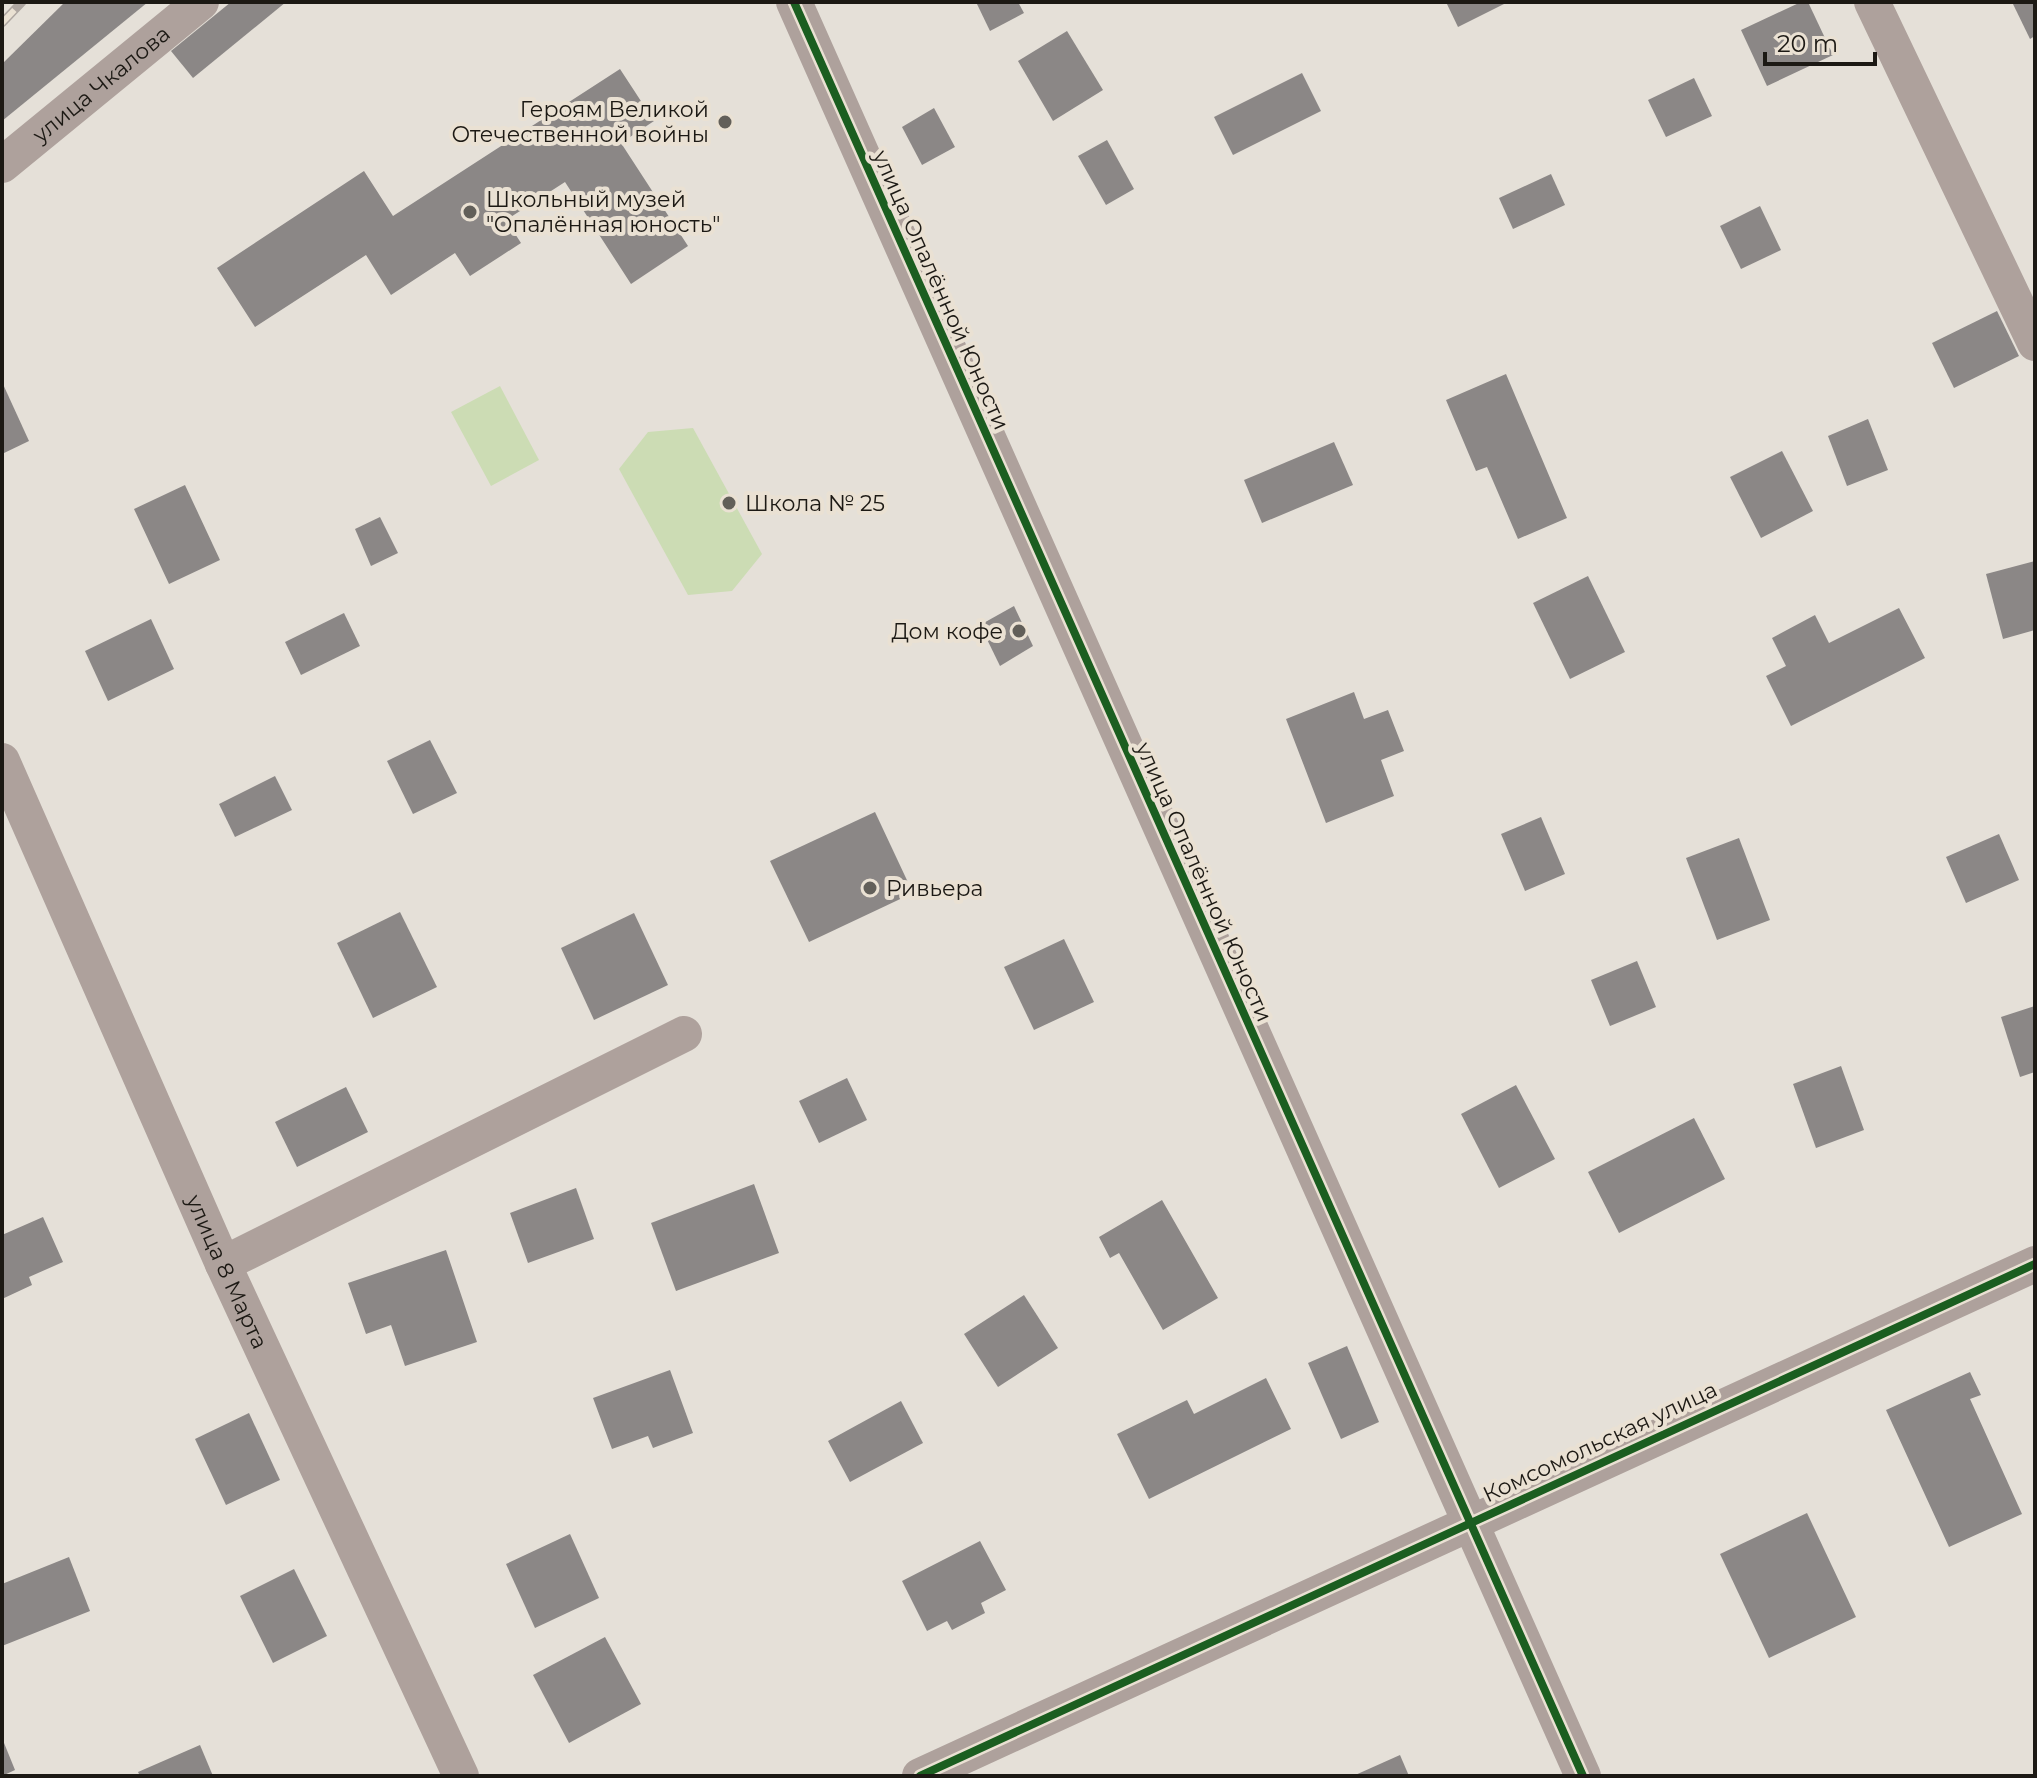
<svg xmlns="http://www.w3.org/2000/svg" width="2037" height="1778" font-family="Montserrat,sans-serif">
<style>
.green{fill:#ccdcb4}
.building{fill:#8b8786}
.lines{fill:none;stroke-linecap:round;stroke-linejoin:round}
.minor{stroke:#aea19c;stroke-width:36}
.rail-casing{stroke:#aea6a1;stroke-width:9}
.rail{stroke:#eae1d3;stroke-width:6;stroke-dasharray:18;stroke-linecap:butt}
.cycleway-casing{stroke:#eae1d3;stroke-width:13}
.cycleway{stroke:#1b5e20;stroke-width:8}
.poi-dot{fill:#625f59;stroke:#eae1d3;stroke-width:3}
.labels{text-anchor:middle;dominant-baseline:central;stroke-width:8;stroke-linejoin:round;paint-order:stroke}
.street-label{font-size:22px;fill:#1c1914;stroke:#eae1d3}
.poi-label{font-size:22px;fill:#1c1914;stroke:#eae1d3;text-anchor:start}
</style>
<rect width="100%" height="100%" fill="#e5e0d8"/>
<!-- green -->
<g class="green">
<path d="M500 386 539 460 491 486 451 412Z"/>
<path d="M693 428 762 554 732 591 688 595 619 469 648 432Z"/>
</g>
<!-- building -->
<g class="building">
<path d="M65 2H148L2 121V64Z"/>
<path d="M231 2H286L193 78 171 51Z"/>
<path d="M976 2H1018L1024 13 990 31Z"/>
<path d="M1446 2H1508L1458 27Z"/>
<path d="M1801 2H1808L1833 55 1767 86 1741 30Z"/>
<path d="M2012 2H2035V36L2030 39Z"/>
<path d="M1067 31 1103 90 1053 121 1018 61Z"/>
<path d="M620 69 654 121 621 143 688 246 631 284 565 182 506 220 521 243 470 276 455 253 391 295 366 255 255 327 217 268 364 171 393 216Z"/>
<path d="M1302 73 1321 111 1233 155 1214 117Z"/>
<path d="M1694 78 1712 116 1666 137 1648 100Z"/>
<path d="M934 108 955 147 922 165 902 127Z"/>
<path d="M1107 140 1134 189 1106 205 1078 156Z"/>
<path d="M1551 174 1565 205 1513 229 1499 198Z"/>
<path d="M1760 206 1781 250 1741 269 1720 226Z"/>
<path d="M1997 311 2019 356 1954 388 1932 343Z"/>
<path d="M1506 374 1567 518 1518 539 1487 467 1476 471 1446 400Z"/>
<path d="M2 382 29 441 2 454Z"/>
<path d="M1868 419 1888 470 1847 486 1828 436Z"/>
<path d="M1334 442 1353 485 1262 523 1244 480Z"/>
<path d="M1782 451 1813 511 1761 538 1730 477Z"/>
<path d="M185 485 220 560 169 584 134 509Z"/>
<path d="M380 517 398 553 371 566 355 529Z"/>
<path d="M2035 561V630L2003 639 1986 574Z"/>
<path d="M1588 576 1625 652 1570 679 1533 603Z"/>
<path d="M1014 606 1033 646 1000 666 980 625Z"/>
<path d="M1899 608 1925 658 1791 726 1766 676 1786 666 1772 638 1815 615 1829 643Z"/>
<path d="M344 613 360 646 301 675 285 642Z"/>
<path d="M151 619 174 669 108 701 85 651Z"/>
<path d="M1354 692 1364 719 1388 710 1404 751 1381 760 1394 796 1326 823 1286 719Z"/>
<path d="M430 740 457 793 413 814 387 761Z"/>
<path d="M275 776 292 810 235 837 219 804Z"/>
<path d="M875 812 913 893 809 942 770 861Z"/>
<path d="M1541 817 1565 874 1525 891 1501 834Z"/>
<path d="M1999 834 2019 880 1966 903 1946 857Z"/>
<path d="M1739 838 1770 920 1717 940 1686 858Z"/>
<path d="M400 912 437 987 373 1018 337 943Z"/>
<path d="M634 913 668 985 594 1020 561 948Z"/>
<path d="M1064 939 1094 1002 1034 1030 1004 967Z"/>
<path d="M1637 961 1656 1007 1610 1026 1591 980Z"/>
<path d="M2035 1006V1072L2020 1077 2001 1017Z"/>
<path d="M1841 1066 1864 1130 1816 1148 1793 1084Z"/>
<path d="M847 1078 867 1120 819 1143 799 1101Z"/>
<path d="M1516 1085 1555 1159 1499 1188 1461 1114Z"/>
<path d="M346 1087 368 1132 297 1167 275 1122Z"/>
<path d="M1694 1118 1725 1179 1619 1233 1588 1172Z"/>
<path d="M754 1184 779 1253 676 1291 651 1223Z"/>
<path d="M576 1188 594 1239 528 1263 510 1213Z"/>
<path d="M1162 1200 1218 1298 1163 1330 1119 1253 1110 1258 1099 1237Z"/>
<path d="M43 1217 63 1262 29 1277 32 1285 2 1299V1235Z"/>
<path d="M446 1250 477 1342 405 1366 391 1325 366 1334 348 1283Z"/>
<path d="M1024 1295 1058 1348 998 1387 964 1334Z"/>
<path d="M1347 1346 1379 1422 1341 1439 1308 1363Z"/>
<path d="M670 1370 693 1433 653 1448 648 1436 612 1449 593 1398Z"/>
<path d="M1970 1372 1981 1395 1970 1399 2022 1514 1949 1547 1886 1410Z"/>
<path d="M1266 1378 1291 1429 1149 1499 1117 1434 1187 1400 1194 1414Z"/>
<path d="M901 1401 923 1443 850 1482 828 1441Z"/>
<path d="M249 1413 280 1480 226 1505 195 1439Z"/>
<path d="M1807 1513 1856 1617 1769 1658 1720 1554Z"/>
<path d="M570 1534 599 1598 535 1628 506 1564Z"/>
<path d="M980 1541 1006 1590 981 1603 985 1613 952 1630 947 1621 927 1631 902 1581Z"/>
<path d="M69 1557 90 1611 2 1646V1584Z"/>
<path d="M294 1569 327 1636 273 1663 240 1596Z"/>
<path d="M605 1637 641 1704 569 1743 533 1675Z"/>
<path d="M2 1738 15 1770 2 1776Z"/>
<path d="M200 1745 213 1776H140L138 1772Z"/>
<path d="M1400 1755 1409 1776H1353Z"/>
</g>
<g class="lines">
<!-- minor -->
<g class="minor">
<path d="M794 2 1583 1776"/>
<path d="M1872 2 2035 343"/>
<path id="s1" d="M2 165 201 2"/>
<path id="s2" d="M2 761 223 1264 461 1776"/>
<path d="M223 1264 684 1034"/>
<path d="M920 1776 2035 1264"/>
</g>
<defs>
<path id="rail" d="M2 23 22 2"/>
</defs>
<!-- rail casing -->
<use href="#rail" class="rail-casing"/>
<!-- rail -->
<use href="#rail" class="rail"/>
<defs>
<g id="cycleway">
<path d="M794 2 1583 1776"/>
<path d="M920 1776 2035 1264"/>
</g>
</defs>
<!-- cycleway casing -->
<use href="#cycleway" class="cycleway-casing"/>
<!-- cycleway -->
<use href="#cycleway" class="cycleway"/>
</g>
<!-- markers -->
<g class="poi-dot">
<circle cx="725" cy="122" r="8"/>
<circle cx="470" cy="212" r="8"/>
<circle cx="729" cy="503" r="8"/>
<circle cx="1019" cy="631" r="8"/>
<circle cx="870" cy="888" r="8"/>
</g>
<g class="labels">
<!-- street labels -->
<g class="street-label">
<text stroke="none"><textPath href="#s1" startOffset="128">улица Чкалова</textPath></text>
<text transform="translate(941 290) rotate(66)">улица Опалённой Юности</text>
<text transform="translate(1204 882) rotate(66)">улица Опалённой Юности</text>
<text stroke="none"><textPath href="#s2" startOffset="558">улица 8 Марта</textPath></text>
<text transform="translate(1600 1442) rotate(-25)">Комсомольская улица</text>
</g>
<!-- poi labels -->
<g class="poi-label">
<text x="709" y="109" text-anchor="end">Героям Великой<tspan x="709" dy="25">Отечественной войны</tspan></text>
<text x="486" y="199">Школьный музей<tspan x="486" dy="25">"Опалённая юность"</tspan></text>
<text x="745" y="503">Школа № 25</text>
<text x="1003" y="631" text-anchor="end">Дом кофе</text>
<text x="886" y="888">Ривьера</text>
</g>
</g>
<!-- border -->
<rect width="2037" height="1778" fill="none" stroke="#1c1914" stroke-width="8"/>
<!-- scale -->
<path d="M1765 52v12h110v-12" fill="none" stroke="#1c1914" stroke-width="4"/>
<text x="1777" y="52" font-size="24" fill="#1c1914" stroke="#eae1d3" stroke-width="6" paint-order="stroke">20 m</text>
</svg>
